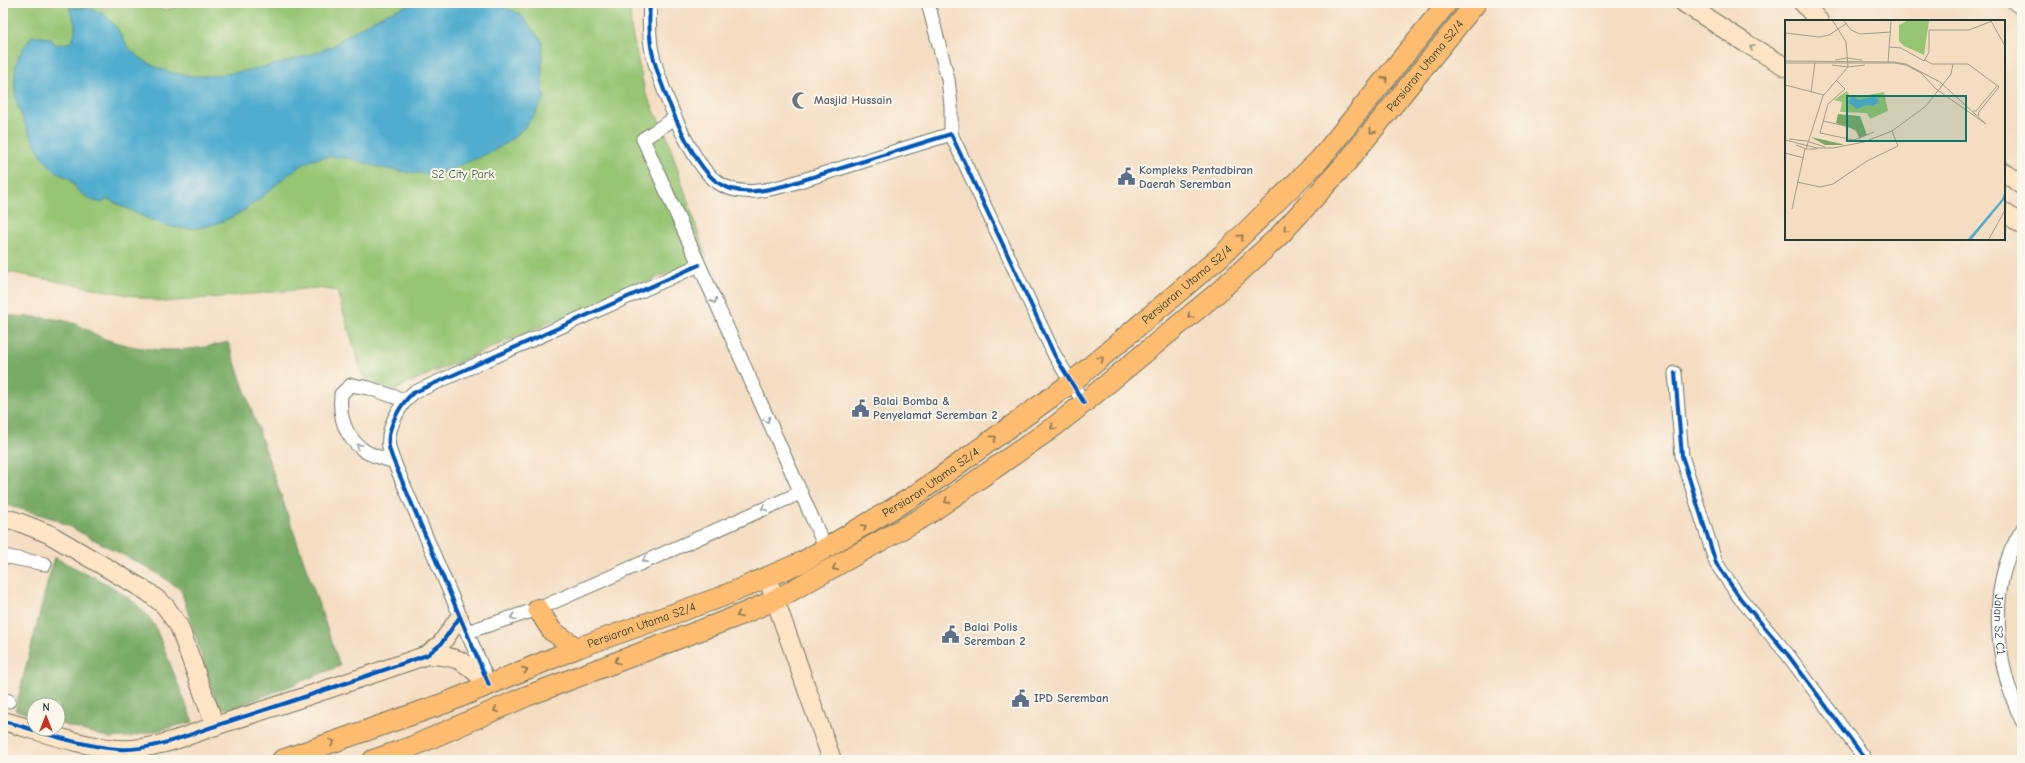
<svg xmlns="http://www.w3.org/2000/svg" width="2025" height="763" font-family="'Comic Neue',sans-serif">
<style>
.green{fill:#96c573;stroke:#5a8154}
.forest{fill:#78aa65;stroke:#4c744c}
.water{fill:#51adcf;stroke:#387582}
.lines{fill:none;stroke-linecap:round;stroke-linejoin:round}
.street-casing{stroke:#6a7566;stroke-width:15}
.secondary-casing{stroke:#6a7566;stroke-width:20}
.primary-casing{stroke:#6a7566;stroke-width:22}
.street{stroke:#fff;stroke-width:13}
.secondary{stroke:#ffe4c6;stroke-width:18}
.primary{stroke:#febc70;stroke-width:20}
.cycleway-casing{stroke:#fbf7ec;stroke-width:6}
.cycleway{stroke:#0057b8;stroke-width:4}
.oneway{stroke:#8f907d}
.oneway2{stroke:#83764f}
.oneway3{stroke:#8f9e9a}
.labels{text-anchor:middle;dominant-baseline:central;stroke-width:4;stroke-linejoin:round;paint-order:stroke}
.street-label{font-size:12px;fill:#1f3d34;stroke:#fbf7ec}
.worship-label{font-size:12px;font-weight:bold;fill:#5b616d;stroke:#fbf7ec;text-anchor:start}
.service-label{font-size:12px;font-weight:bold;fill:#4e5e75;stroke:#fbf7ec;text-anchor:start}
.park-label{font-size:12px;fill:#3d5f44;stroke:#fbf7ec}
.inset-road{fill:none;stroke:#9f9d89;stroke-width:1}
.view{fill:#0f766e;fill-opacity:0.15;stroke:#0f766e;stroke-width:2}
.inset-edge{fill:none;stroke:#1f3d34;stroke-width:2}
</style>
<rect width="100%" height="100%" fill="#fbf7ec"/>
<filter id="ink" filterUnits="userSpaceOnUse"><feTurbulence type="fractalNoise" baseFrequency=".025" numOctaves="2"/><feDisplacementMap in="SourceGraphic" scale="8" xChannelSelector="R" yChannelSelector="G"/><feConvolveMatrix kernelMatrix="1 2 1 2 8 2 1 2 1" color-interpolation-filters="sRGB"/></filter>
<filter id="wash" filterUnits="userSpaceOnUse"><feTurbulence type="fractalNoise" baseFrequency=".012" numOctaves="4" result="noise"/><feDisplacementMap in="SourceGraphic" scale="16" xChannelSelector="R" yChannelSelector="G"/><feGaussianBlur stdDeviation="0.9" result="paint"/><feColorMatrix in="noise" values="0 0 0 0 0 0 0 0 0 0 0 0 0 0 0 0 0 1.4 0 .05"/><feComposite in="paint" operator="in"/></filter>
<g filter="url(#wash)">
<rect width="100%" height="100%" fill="#f5ddc2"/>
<!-- green -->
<path class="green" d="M3 3H153L162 10 199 3H630L631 28 645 92 667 137 706 257 403 385 393 392 363 377 337 291 317 288 165 302 3 271Z"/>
<!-- forest -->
<g class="forest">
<path d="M3 315C22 317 53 317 70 322 82 325 93 334 105 339 146 353 187 353 228 342L340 666 232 709 222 708 216 702 181 590 157 573 55 519 3 504Z"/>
<path d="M54 557C89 576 133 591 155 626L193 722 129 737 109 738 58 723V705H34V716L15 710Z"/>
</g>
<!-- water -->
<path class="water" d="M423 3H486L497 4 520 14 542 41V85L545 97C524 136 504 148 463 164 454 168 442 174 432 174 420 174 405 172 393 170 368 167 345 152 319 158 301 162 283 179 269 191 241 216 204 237 165 225 145 219 126 207 107 199L102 203C90 201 74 191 71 179 67 177 61 175 57 172 40 161 23 122 17 103 14 92 14 78 16 66 18 54 25 46 32 36L50 38 56 45 71 42C78 30 75 20 69 8 92 6 105 11 118 30 122 36 125 43 129 48 146 66 171 75 195 76 230 77 296 61 328 48 335 46 340 40 346 36 370 22 395 6 423 3Z"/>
</g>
<g filter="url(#ink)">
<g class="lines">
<defs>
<g id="street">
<path d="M650 3C649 17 649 32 651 46 656 78 690 163 717 182 738 197 764 191 787 185L951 134 1055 356 1084 403"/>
<path d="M928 3 948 79 951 106V134"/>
<path d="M2014 3 2022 9"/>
<path d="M675 118 643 139 826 549"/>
<path d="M1675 373 1682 456 1716 563 1740 598 1788 655 1866 760"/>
<path d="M394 462C384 458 370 456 362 449 344 435 339 415 341 394L351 385 369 388 404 400"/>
<path id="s1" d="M2022 530C1986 586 1995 663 2022 721"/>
<path d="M3 556 45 564"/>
<path d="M467 632 538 609 800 493"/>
<path d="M488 681 394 462C392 457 390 452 389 447 386 429 400 404 413 393L699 265"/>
<path d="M3 699 9 701"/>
</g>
<g id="secondary">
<path d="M1684 3 1747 44 1786 67"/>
<path d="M1803 3 1819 21"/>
<path d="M2004 172 2022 185"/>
<path d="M2004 212 2022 225"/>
<path d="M3 518 16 521 49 534 148 592 165 606 179 626 215 726"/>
<path d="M767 577 832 760"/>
<path d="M427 655C462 656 465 662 489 685"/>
<path d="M3 721C40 731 79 746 118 749 153 751 188 735 221 724 290 702 359 679 427 655L441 644 459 618"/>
</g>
<g id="primary">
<path d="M538 609 552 631 577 648"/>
<path id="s2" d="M282 760 448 702 577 648 721 597 802 562 914 496 1071 383 1222 255 1320 159 1447 3"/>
<path id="s3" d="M373 760 411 747 527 696 730 619 775 600 927 515 1055 426 1084 403 1216 294 1279 236 1346 163 1476 3"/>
</g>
</defs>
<!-- street casing -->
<use href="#street" class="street-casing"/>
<!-- secondary casing -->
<use href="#secondary" class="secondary-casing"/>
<!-- primary casing -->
<use href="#primary" class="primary-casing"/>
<!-- street -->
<use href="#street" class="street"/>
<!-- secondary -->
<use href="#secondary" class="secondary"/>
<!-- primary -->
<use href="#primary" class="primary"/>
<defs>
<g id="cycleway">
<path d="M650 3C649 17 649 32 651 46 656 78 690 163 717 182 738 197 764 191 787 185L951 134 1055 356 1084 403"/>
<path d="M1675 373 1682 456 1716 563 1740 598 1788 655 1866 760"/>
<path d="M489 685 394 462C392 457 390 452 389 447 386 429 400 404 413 393L699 265"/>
<path d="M3 721C40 731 79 746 118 749 153 751 188 735 221 724 290 702 359 679 427 655L441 644 459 618"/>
</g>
</defs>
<!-- cycleway casing -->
<use href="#cycleway" class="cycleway-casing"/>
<!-- cycleway -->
<use href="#cycleway" class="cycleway"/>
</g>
<!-- one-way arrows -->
<defs><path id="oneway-chevron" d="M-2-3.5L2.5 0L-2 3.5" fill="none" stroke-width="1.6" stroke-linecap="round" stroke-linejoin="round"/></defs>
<use class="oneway" href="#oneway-chevron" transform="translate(1752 47) rotate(-150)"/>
<g class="oneway2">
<use href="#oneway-chevron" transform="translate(1385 79) rotate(-51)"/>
<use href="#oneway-chevron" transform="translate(1372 131) rotate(129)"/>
<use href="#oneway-chevron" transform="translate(1286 229) rotate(133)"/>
<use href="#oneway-chevron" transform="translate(1241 237) rotate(-44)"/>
<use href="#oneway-chevron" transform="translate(1190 316) rotate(140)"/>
<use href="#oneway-chevron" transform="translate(1101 359) rotate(-39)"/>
<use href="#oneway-chevron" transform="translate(1053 427) rotate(144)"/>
<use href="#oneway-chevron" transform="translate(994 438) rotate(-36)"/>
<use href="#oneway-chevron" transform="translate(947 501) rotate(144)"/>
<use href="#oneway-chevron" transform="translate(864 527) rotate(-31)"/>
<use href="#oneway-chevron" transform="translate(835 568) rotate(152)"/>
<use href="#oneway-chevron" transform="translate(739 615) rotate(157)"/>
<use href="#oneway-chevron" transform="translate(617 661) rotate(159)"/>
<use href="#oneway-chevron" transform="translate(525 670) rotate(-22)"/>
<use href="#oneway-chevron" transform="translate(496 710) rotate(155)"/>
<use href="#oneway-chevron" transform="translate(332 742) rotate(-19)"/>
</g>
<g class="oneway3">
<use href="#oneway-chevron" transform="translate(714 301) rotate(66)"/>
<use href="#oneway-chevron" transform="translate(767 420) rotate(66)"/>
<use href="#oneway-chevron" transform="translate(359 446) rotate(-135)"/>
<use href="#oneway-chevron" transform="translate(764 508) rotate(157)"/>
<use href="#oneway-chevron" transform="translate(645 560) rotate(156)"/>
<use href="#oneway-chevron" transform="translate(513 617) rotate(162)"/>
</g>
</g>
<!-- icons -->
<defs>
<symbol id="mosque-bare" viewBox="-9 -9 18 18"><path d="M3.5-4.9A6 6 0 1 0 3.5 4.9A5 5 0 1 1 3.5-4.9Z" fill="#6b7280" stroke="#fbf7ec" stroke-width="2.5" paint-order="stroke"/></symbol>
<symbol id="civic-bare" viewBox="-9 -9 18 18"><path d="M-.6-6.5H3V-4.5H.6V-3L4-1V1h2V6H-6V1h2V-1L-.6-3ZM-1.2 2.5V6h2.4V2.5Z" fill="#5c6f8a" stroke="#fbf7ec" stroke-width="2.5" paint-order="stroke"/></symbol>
</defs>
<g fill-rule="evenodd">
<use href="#mosque-bare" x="788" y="88" width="25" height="25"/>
<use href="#civic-bare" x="1114" y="164" width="25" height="25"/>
<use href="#civic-bare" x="848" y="396" width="25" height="25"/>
<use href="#civic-bare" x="938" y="622" width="25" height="25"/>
<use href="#civic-bare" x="1008" y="686" width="25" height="25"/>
</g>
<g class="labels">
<!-- street labels -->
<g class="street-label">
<text stroke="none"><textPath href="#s3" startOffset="1281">Persiaran Utama S2/4</textPath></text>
<text stroke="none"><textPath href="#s2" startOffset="1032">Persiaran Utama S2/4</textPath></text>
<text stroke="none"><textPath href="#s2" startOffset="708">Persiaran Utama S2/4</textPath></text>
<text stroke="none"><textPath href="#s2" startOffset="384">Persiaran Utama S2/4</textPath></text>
<text stroke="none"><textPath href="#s1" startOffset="99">Jalan S2 C1</textPath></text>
</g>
<!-- worship labels -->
<g class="worship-label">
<text x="814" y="100">Masjid Hussain</text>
</g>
<!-- service labels -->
<g class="service-label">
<text x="1139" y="170">Kompleks Pentadbiran<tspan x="1139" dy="14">Daerah Seremban</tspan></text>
<text x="873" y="401">Balai Bomba &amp;<tspan x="873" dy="14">Penyelamat Seremban 2</tspan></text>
<text x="964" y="627">Balai Polis<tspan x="964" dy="14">Seremban 2</tspan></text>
<text x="1034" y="698">IPD Seremban</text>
</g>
<!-- park labels -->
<g class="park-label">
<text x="463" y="174">S2 City Park</text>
</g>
</g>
<!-- overview -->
<g transform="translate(1785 20)">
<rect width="220" height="220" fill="#f5ddc2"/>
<path d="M122 1H144L139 35 119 26 114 21V5ZM62 71 64 75 72 77 99 72 103 91 85 99 82 93 55 92 57 82 49 80Z" fill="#96c573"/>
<path d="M53 94 75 96 82 115 75 118 71 110 51 103ZM26 117 57 124 58 125H40Z" fill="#78aa65"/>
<path d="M67 76 74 80 91 76 94 82 88 86 81 85 72 89 63 82ZM220 170 219 180 187 219H183L217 179Z" fill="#51adcf"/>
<path class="inset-road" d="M59 1 66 10 75 14 106 12M206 1 220 26M0 13 34 17 44 15 62 3M104 27 116 28 139 41 144 32V10H184L207 1M50 40 62 38 77 40M140 40 147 44H183L214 67 193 93 194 96M0 41 109 42 121 44 155 62 201 104 151 69 136 53 121 45 110 43H0M103 43 106 1M47 45 63 47 80 45M51 60 60 69 43 84 35 113 69 120 89 112M0 65 39 75M26 72 30 43M188 91H191L212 66M38 101 65 107 72 112 75 119M4 119 22 121 40 127M0 120 32 128H48L79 122 107 111 141 86 166 54 168 44M11 125 21 129H32M21 129 38 76 63 47 61 22 48 1M0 133 19 138M12 162 35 167 48 164 82 141 113 126 107 111M7 189 20 129M204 219 220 190"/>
<path class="view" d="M62 76H181V121H62Z"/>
<rect width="220" height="220" class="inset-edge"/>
</g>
<!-- margin -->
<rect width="2025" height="763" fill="none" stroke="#fbf7ec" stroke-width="16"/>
<!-- north arrow -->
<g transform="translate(46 717)"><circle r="19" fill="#fbf7ec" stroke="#a3ada2"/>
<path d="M0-3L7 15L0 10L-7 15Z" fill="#c8321e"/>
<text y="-6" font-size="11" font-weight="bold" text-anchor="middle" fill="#1f3d34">N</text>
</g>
</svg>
